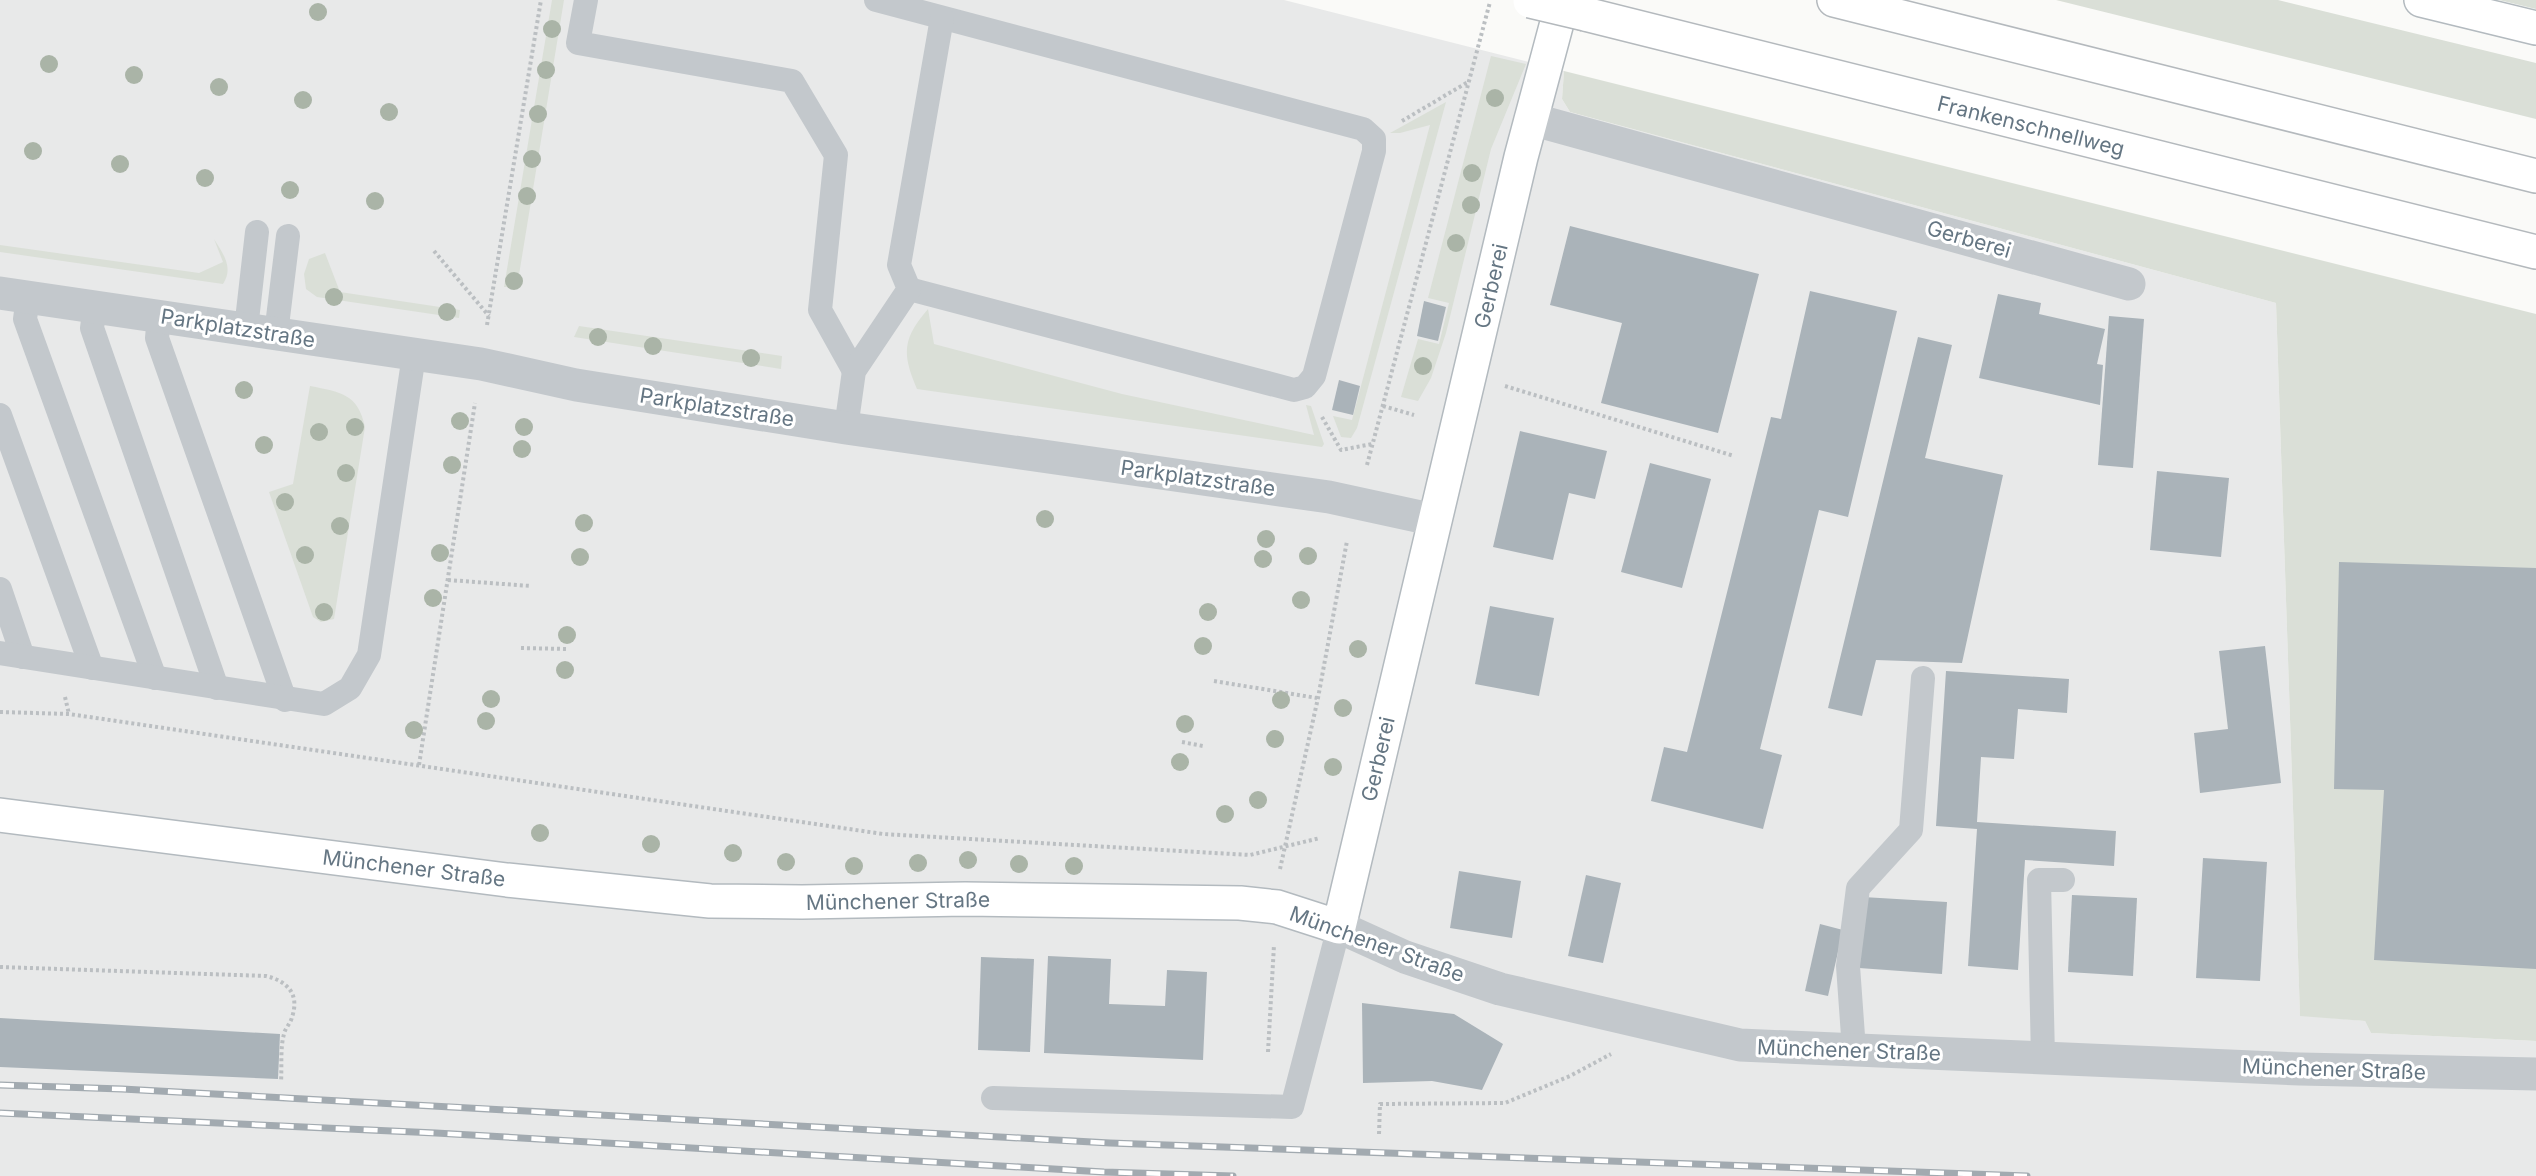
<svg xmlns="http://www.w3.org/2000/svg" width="2536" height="1176" font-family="Inter,sans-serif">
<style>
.built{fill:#e8e9e9}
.green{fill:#dadfd7}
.building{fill:#aab3b9}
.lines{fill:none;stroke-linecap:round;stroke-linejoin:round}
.secondary-casing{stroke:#b3babf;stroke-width:36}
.motorway-casing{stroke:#b4b9bd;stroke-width:36}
.path{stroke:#bbbfc2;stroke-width:4;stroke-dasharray:3 3;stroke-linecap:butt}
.service{stroke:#c3c8cc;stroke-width:24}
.minor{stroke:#c3c8cc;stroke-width:33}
.secondary{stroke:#fff;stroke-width:33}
.motorway{stroke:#fff;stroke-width:33}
.rail-casing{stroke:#a2aab0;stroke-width:7}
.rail{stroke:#fff;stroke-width:4.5;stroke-dasharray:14;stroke-linecap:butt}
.motorway-bridge-casing{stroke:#b4b9bd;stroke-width:36;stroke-linecap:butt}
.motorway-bridge{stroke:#fff;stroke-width:33}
.tree{fill:#aab4a7}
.labels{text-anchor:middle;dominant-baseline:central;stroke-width:6;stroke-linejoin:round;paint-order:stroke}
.street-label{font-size:21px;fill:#657683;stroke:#fff}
</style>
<rect width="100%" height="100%" fill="#fafaf8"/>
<!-- built -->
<path class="built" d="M0 0H1284L1564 71 1562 99 1570 112 2276 303 2300 1015 2365 1021 2371 1033 2536 1041V1176H0Z"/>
<!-- green -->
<g class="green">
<path d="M552 0H564L517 287H504Z"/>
<path d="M2056 0H2278L2536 63V119Z"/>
<path d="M2499 0H2536V9Z"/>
<path d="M1491 56 1526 64 1491 149 1446 333 1431 378 1418 401 1401 397 1418 339 1439 344 1449 303 1428 298Z"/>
<path d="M1564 71 2536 314V1041L2371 1033 2365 1021 2300 1016 2276 303 1570 112 1562 99Z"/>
<path d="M1446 102 1357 428 1351 438 1341 437 1333 416 1352 420 1430 125 1400 133H1390Z"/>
<path d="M214 239C223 254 234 267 223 284L0 252V245L199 273 223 262Z"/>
<path d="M325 253 340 292 460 310 459 318 317 297 306 289 304 274 309 259Z"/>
<path d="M928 309 934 344 1122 394 1314 435 1306 405 1311 406 1324 444 1322 447 917 389C902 354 902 339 928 309Z"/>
<path d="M579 326 782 356 781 369 574 337Z"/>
<path d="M310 386C341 392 358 394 365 427L334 619 321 622 313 617 269 492 293 484Z"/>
</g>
<!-- building -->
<g class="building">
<path d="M1570 226 1759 274 1718 433 1601 403 1622 323 1550 305Z"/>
<path d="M1810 291 1897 311 1848 517 1819 510 1760 749 1782 755 1763 829 1651 801 1664 747 1687 752 1771 417 1781 419Z"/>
<path d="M1998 294 2041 303 2039 314 2105 329 2097 364 2103 365 2100 405 1979 378Z"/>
<path d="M1424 301 1446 307 1438 341 1417 336Z"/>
<path d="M2109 316 2144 319 2133 468 2098 465Z"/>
<path d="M1918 337 1952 345 1925 458 2003 475 1962 663 1876 660 1862 716 1828 708Z"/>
<path d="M1339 380 1360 386 1353 415 1332 410Z"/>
<path d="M1520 431 1607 451 1595 499 1569 493 1553 560 1493 547Z"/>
<path d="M1650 463 1711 479 1682 588 1621 572Z"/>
<path d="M2157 471 2229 478 2221 557 2150 550Z"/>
<path d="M2339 562 2536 568V969L2374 960 2384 790 2334 789Z"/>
<path d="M1490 606 1554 618 1539 696 1475 684Z"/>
<path d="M2265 646 2281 783 2200 793 2194 733 2228 729 2219 651Z"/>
<path d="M1946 671 2069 679 2067 713 2018 709 2014 759 1981 757 1977 822 2116 831 2114 866 2025 860 2018 970 1968 966 1977 829 1936 826Z"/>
<path d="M2203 858 2267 862 2260 981 2196 978Z"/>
<path d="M1459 871 1521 881 1512 938 1450 928Z"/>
<path d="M1586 875 1621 883 1603 963 1568 956Z"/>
<path d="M2072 895 2137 898 2133 976 2068 972Z"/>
<path d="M1863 897 1947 902 1942 974 1859 968Z"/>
<path d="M1820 924 1843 930 1828 996 1805 991Z"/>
<path d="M1048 956 1111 959 1109 1004 1165 1006 1167 970 1207 972 1203 1060 1044 1053Z"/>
<path d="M981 957 1034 959 1030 1052 978 1050Z"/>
<path d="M1362 1003 1454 1014 1503 1044 1482 1090 1432 1081 1363 1083Z"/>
<path d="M0 1018 280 1034 278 1079 0 1067Z"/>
</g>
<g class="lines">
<defs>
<g id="secondary">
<path d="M2421 0 2536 28"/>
<path d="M0 815 507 880 710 901 802 902 965 899 1240 903 1277 907 1339 927 1521 157 1563 0"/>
</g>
<g id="motorway">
<path d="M1834 0 2536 176"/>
<path d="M1585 14 2536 252"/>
</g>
</defs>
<!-- secondary casing -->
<use href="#secondary" class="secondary-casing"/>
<!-- motorway casing -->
<use href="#motorway" class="motorway-casing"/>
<!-- path -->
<g class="path">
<path d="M1402 121 1468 82"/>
<path d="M434 251 489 316"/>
<path d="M487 325 541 0"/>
<path d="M1505 386 1734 456"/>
<path d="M1383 406 1414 415"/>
<path d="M1322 417 1341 450 1372 444"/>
<path d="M1367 465 1490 2"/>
<path d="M448 580 531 586"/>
<path d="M521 648 567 649"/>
<path d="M1214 681 1317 698"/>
<path d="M65 697 69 714"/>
<path d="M0 712 69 714 883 834 1250 855 1320 838"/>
<path d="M1182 742 1203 746"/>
<path d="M419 765 475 403"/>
<path d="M1280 869 1318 698 1347 541"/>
<path d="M0 967 266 976C287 981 300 994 292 1017 291 1023 285 1028 284 1034 280 1048 282 1066 281 1082"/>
<path d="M1268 1052 1274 945"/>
<path d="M1379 1134 1380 1104 1505 1103 1570 1076 1611 1054"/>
</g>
<!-- service -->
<g class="service">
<path d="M586 0 578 43 792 81 836 155 820 310 854 371"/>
<path d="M876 0 1363 129 1374 139V151L1314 376 1305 387 1294 390 909 289"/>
<path d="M28 297 25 319 155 678"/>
<path d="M95 306 92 328 217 688"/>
<path d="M159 316 157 338 285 700"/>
<path d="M246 329 257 232"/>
<path d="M276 334 288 236"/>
<path d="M0 415 92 668"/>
<path d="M846 428 854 371 909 289 899 265 942 18"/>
<path d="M0 589 23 657"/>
<path d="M0 653 324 704 350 688 369 655 414 355"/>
<path d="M1854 1050 1848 966 1858 888 1911 830 1923 678"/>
<path d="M2043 1058 2039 880H2063"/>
<path d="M993 1098 1292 1107 1339 927"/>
</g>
<!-- minor -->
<g class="minor">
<path d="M1531 119 2129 284"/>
<path d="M0 293 481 364 576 385 846 428 1329 497 1435 520"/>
<path d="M1339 927 1405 957 1500 989 1740 1045 2300 1069 2536 1074"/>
</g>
<!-- secondary -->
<use href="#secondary" class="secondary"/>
<!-- motorway -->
<use href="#motorway" class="motorway"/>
<defs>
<g id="rail">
<path d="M0 1085 122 1089 1110 1143 2027 1176"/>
<path d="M0 1113 436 1133 1104 1172 1233 1176"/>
</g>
</defs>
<!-- rail casing -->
<use href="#rail" class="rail-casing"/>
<!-- rail -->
<use href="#rail" class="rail"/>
<defs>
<path id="motorway-bridge" d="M1530 1 1585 14"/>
</defs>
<!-- motorway-bridge casing -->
<use href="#motorway-bridge" class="motorway-bridge-casing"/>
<!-- motorway-bridge -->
<use href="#motorway-bridge" class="motorway-bridge"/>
</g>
<!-- trees -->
<g class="tree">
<circle cx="318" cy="12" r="9"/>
<circle cx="552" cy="29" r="9"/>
<circle cx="49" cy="64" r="9"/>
<circle cx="546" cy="70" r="9"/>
<circle cx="134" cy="75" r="9"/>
<circle cx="219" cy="87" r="9"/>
<circle cx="1495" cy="98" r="9"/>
<circle cx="303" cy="100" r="9"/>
<circle cx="389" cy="112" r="9"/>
<circle cx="538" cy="114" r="9"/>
<circle cx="33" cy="151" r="9"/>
<circle cx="532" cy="159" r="9"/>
<circle cx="120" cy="164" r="9"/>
<circle cx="1472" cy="173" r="9"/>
<circle cx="205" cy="178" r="9"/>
<circle cx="290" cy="190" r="9"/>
<circle cx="527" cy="196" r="9"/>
<circle cx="375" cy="201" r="9"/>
<circle cx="1471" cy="205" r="9"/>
<circle cx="1456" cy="243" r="9"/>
<circle cx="514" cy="281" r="9"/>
<circle cx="334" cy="297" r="9"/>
<circle cx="447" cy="312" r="9"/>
<circle cx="598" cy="337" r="9"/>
<circle cx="653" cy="346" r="9"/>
<circle cx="751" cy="358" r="9"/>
<circle cx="1423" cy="366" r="9"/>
<circle cx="244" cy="390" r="9"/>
<circle cx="460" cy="421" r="9"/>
<circle cx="355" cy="427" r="9"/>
<circle cx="524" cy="427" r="9"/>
<circle cx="319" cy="432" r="9"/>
<circle cx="264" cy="445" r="9"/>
<circle cx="522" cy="449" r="9"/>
<circle cx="452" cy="465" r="9"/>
<circle cx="346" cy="473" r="9"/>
<circle cx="285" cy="502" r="9"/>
<circle cx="1045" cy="519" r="9"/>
<circle cx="584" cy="523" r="9"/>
<circle cx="340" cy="526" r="9"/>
<circle cx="1266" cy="539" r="9"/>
<circle cx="440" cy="553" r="9"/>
<circle cx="305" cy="555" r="9"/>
<circle cx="1308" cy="556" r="9"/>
<circle cx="580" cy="557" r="9"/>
<circle cx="1263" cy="559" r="9"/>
<circle cx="433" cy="598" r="9"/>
<circle cx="1301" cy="600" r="9"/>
<circle cx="324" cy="612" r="9"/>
<circle cx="1208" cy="612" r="9"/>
<circle cx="567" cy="635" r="9"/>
<circle cx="1203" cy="646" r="9"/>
<circle cx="1358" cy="649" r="9"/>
<circle cx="565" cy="670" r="9"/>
<circle cx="491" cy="699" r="9"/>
<circle cx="1281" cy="700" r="9"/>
<circle cx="1343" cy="708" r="9"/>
<circle cx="486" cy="721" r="9"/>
<circle cx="1185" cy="724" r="9"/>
<circle cx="414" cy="730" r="9"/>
<circle cx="1275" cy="739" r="9"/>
<circle cx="1180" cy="762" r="9"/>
<circle cx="1333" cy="767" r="9"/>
<circle cx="1258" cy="800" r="9"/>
<circle cx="1225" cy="814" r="9"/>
<circle cx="540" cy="833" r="9"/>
<circle cx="651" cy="844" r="9"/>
<circle cx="733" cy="853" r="9"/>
<circle cx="968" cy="860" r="9"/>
<circle cx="786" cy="862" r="9"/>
<circle cx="918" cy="863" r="9"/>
<circle cx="1019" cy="864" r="9"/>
<circle cx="854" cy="866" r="9"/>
<circle cx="1074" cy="866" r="9"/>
</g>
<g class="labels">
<!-- street labels -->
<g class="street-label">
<text transform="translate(2031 126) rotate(14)">Frankenschnellweg</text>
<text transform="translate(1969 239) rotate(16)">Gerberei</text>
<text transform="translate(1491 286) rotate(-77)">Gerberei</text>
<text transform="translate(238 328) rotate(9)">Parkplatzstraße</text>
<text transform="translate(717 407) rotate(9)">Parkplatzstraße</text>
<text transform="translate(1198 478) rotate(8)">Parkplatzstraße</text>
<text transform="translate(1378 759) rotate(-77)">Gerberei</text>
<text transform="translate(414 868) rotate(7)">Münchener Straße</text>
<text transform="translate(898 901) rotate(-1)">Münchener Straße</text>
<text transform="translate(1377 944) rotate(20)">Münchener Straße</text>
<text transform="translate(1849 1050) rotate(2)">Münchener Straße</text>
<text transform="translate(2334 1069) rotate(2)">Münchener Straße</text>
</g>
</g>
</svg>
